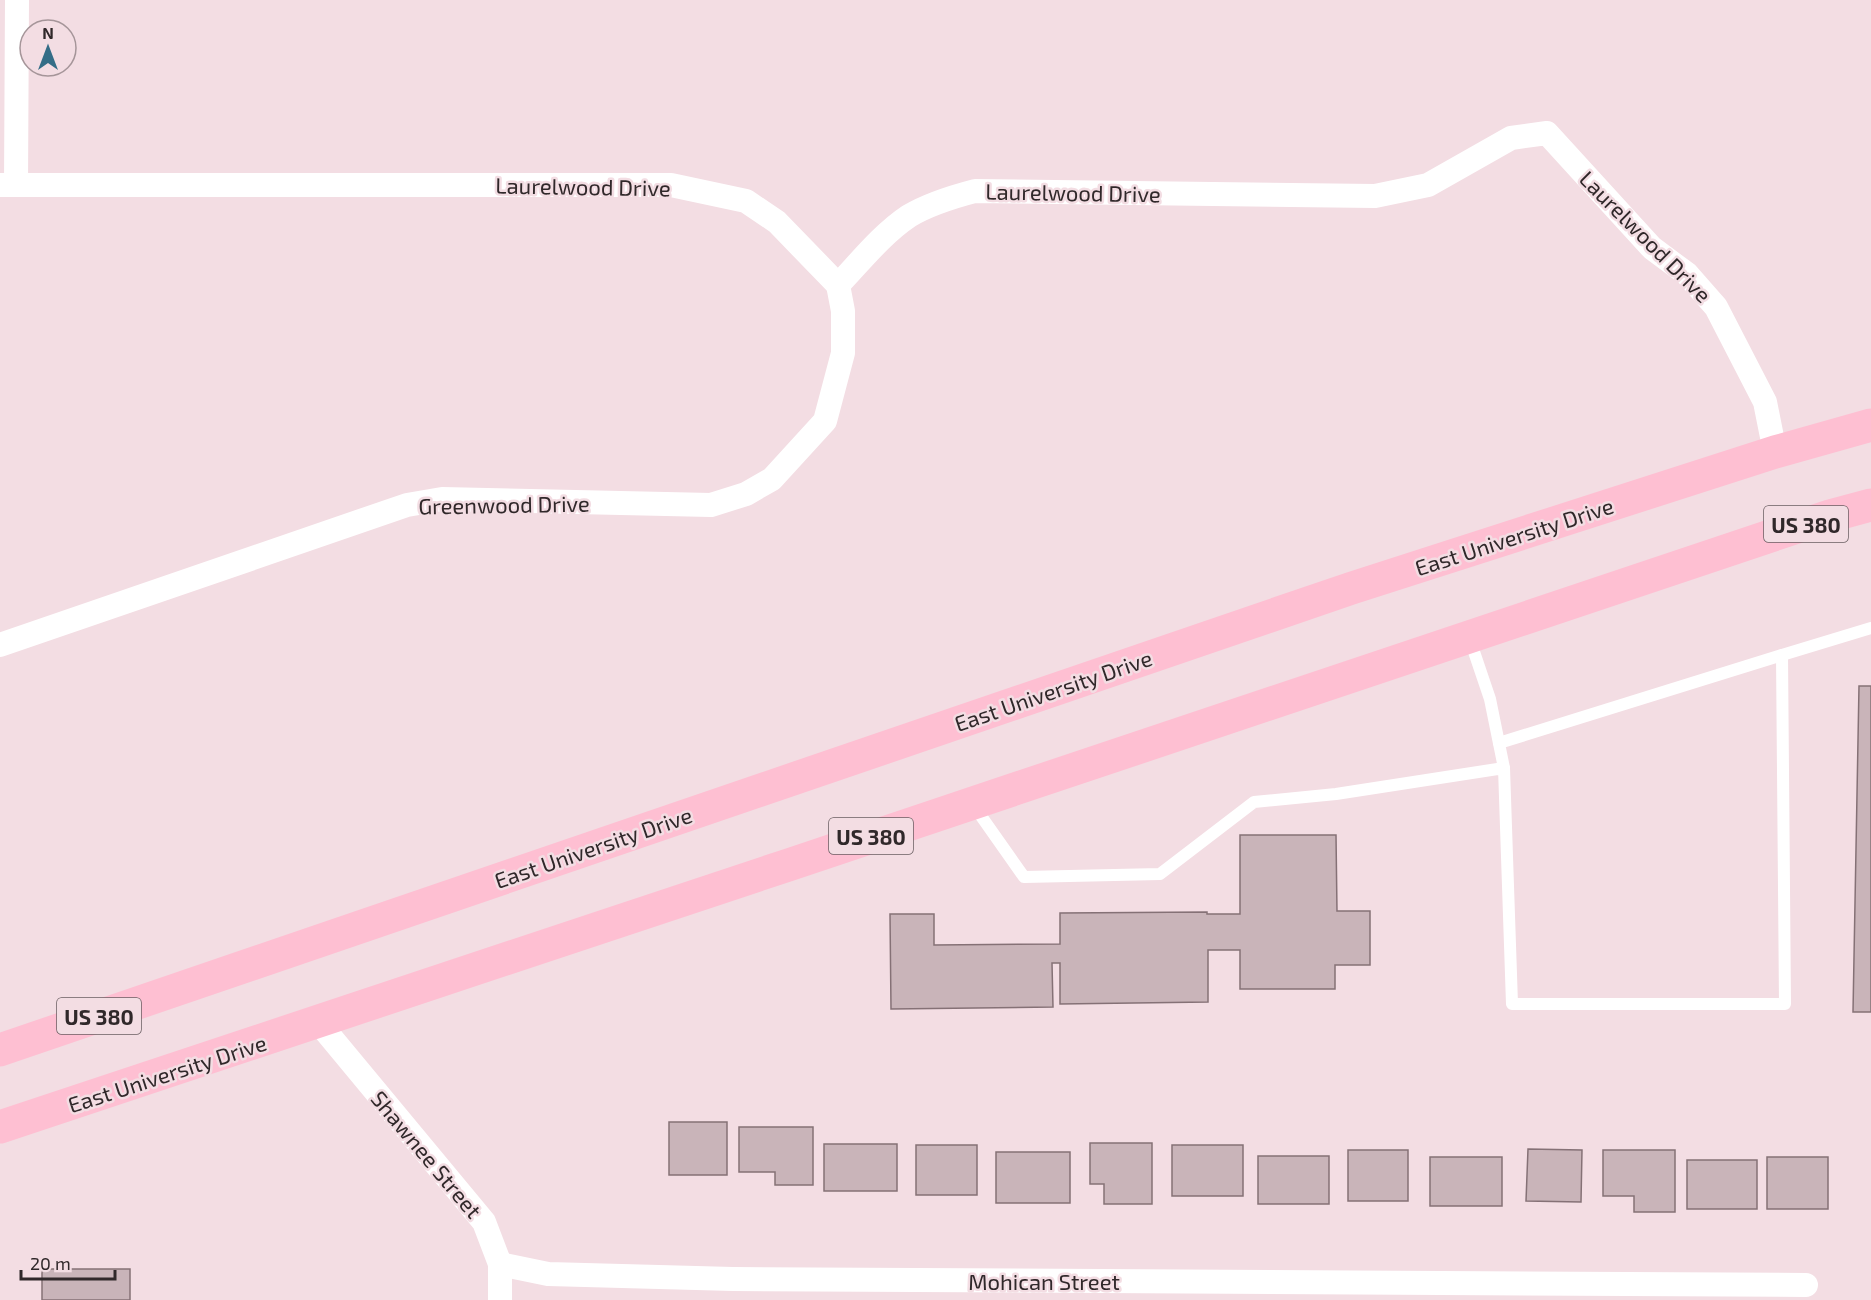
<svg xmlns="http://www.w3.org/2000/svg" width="1871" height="1300" font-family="'Exo 2',sans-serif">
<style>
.building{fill:#c9b4b9;stroke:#857176;stroke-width:1.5}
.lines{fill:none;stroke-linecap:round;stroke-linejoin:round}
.service{stroke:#fff;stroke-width:12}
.minor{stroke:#fff;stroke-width:24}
.primary{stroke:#febfd2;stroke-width:33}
.labels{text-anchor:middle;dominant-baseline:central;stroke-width:5;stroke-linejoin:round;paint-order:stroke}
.shield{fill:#f3dde3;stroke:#6a5e62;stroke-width:1.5}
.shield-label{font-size:21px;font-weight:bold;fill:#30282a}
.street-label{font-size:22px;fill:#30282a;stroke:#f3dde3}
</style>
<rect width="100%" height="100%" fill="#f3dde3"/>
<!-- building -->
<g class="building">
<path d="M1859 686H1871V1012H1853Z"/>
<path d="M1240 835H1336L1337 911H1370V965H1335V989H1240V950H1208V1002L1060 1004V963H1052L1053 1007 891 1009 890 914H934V945L1060 944V913L1207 912V914H1240Z"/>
<rect x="669" y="1122" width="58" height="53"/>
<path d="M739 1127H813V1185H775V1172H739Z"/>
<path d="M1090 1143H1152V1204H1104V1184H1090Z"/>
<rect x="824" y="1144" width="73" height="47"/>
<rect x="916" y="1145" width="61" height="50"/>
<rect x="1172" y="1145" width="71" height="51"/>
<path d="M1528 1149 1582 1150 1581 1202 1526 1201Z"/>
<rect x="1348" y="1150" width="60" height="51"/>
<path d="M1603 1150H1675V1212H1634V1196H1603Z"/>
<rect x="996" y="1152" width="74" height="51"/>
<rect x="1258" y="1156" width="71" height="48"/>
<rect x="1430" y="1157" width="72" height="49"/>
<rect x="1767" y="1157" width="61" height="52"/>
<rect x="1687" y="1160" width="70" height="49"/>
<rect x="42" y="1269" width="88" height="31"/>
</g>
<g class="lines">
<!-- service -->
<g class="service">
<path d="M1469 637 1490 699 1504 768"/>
<path d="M1499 743 1782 655"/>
<path d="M974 806 1024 877 1160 874 1254 802 1336 794 1504 768 1512 1004H1785L1782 655 1871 628"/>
</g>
<!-- minor -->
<g class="minor">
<path d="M0 185H671L746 201 777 222 838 285"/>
<path d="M16 185 17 0"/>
<path d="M838 285C860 262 882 234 909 216 929 204 952 197 975 191L1375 196 1428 185 1511 138 1547 133 1652 248 1687 274 1716 307 1765 402 1775 452"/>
<path d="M0 645 407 505 442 499 711 505 746 494 772 479 825 421 843 353V311L838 285"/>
<path d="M319 1023 484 1222 500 1264V1300"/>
<path d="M500 1264 548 1274 733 1279 1806 1285"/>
</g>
<!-- primary -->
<g class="primary">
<path d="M0 1050 1352 588 1775 452 1871 425"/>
<path d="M0 1127C611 927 1220 718 1830 516L1871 505"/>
</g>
</g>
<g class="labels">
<!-- shield labels -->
<g class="shield">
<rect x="1764" y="506" width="84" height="36" rx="4.5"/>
<rect x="829" y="818" width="84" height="36" rx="4.5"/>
<rect x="57" y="998" width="84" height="36" rx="4.5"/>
</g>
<g class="shield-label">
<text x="1806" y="524">US 380</text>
<text x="871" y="836">US 380</text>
<text x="99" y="1016">US 380</text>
</g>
<!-- street labels -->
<g class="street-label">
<text transform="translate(583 186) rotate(1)">Laurelwood Drive</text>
<text transform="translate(1073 192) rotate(1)">Laurelwood Drive</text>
<text transform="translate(1646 236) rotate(45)">Laurelwood Drive</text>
<text transform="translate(504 504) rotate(-1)">Greenwood Drive</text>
<text transform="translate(1514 536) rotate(-18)">East University Drive</text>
<text transform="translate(1053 690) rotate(-19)">East University Drive</text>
<text transform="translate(593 847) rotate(-19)">East University Drive</text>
<text transform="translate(167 1073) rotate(-18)">East University Drive</text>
<text transform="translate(427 1154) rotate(50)">Shawnee Street</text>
<text x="1044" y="1281">Mohican Street</text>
</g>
</g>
<!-- north arrow -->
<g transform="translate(48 48)"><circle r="28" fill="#f3dde3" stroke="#a59599" stroke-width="1.5"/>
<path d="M0-4.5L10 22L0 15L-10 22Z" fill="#346d87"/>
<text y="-9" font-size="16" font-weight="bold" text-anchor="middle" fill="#30282a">N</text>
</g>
<!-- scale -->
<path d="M21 1270v9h94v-9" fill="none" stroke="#30282a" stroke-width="3"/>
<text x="30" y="1270" font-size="18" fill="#30282a" stroke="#f3dde3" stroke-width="4.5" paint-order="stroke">20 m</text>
</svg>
